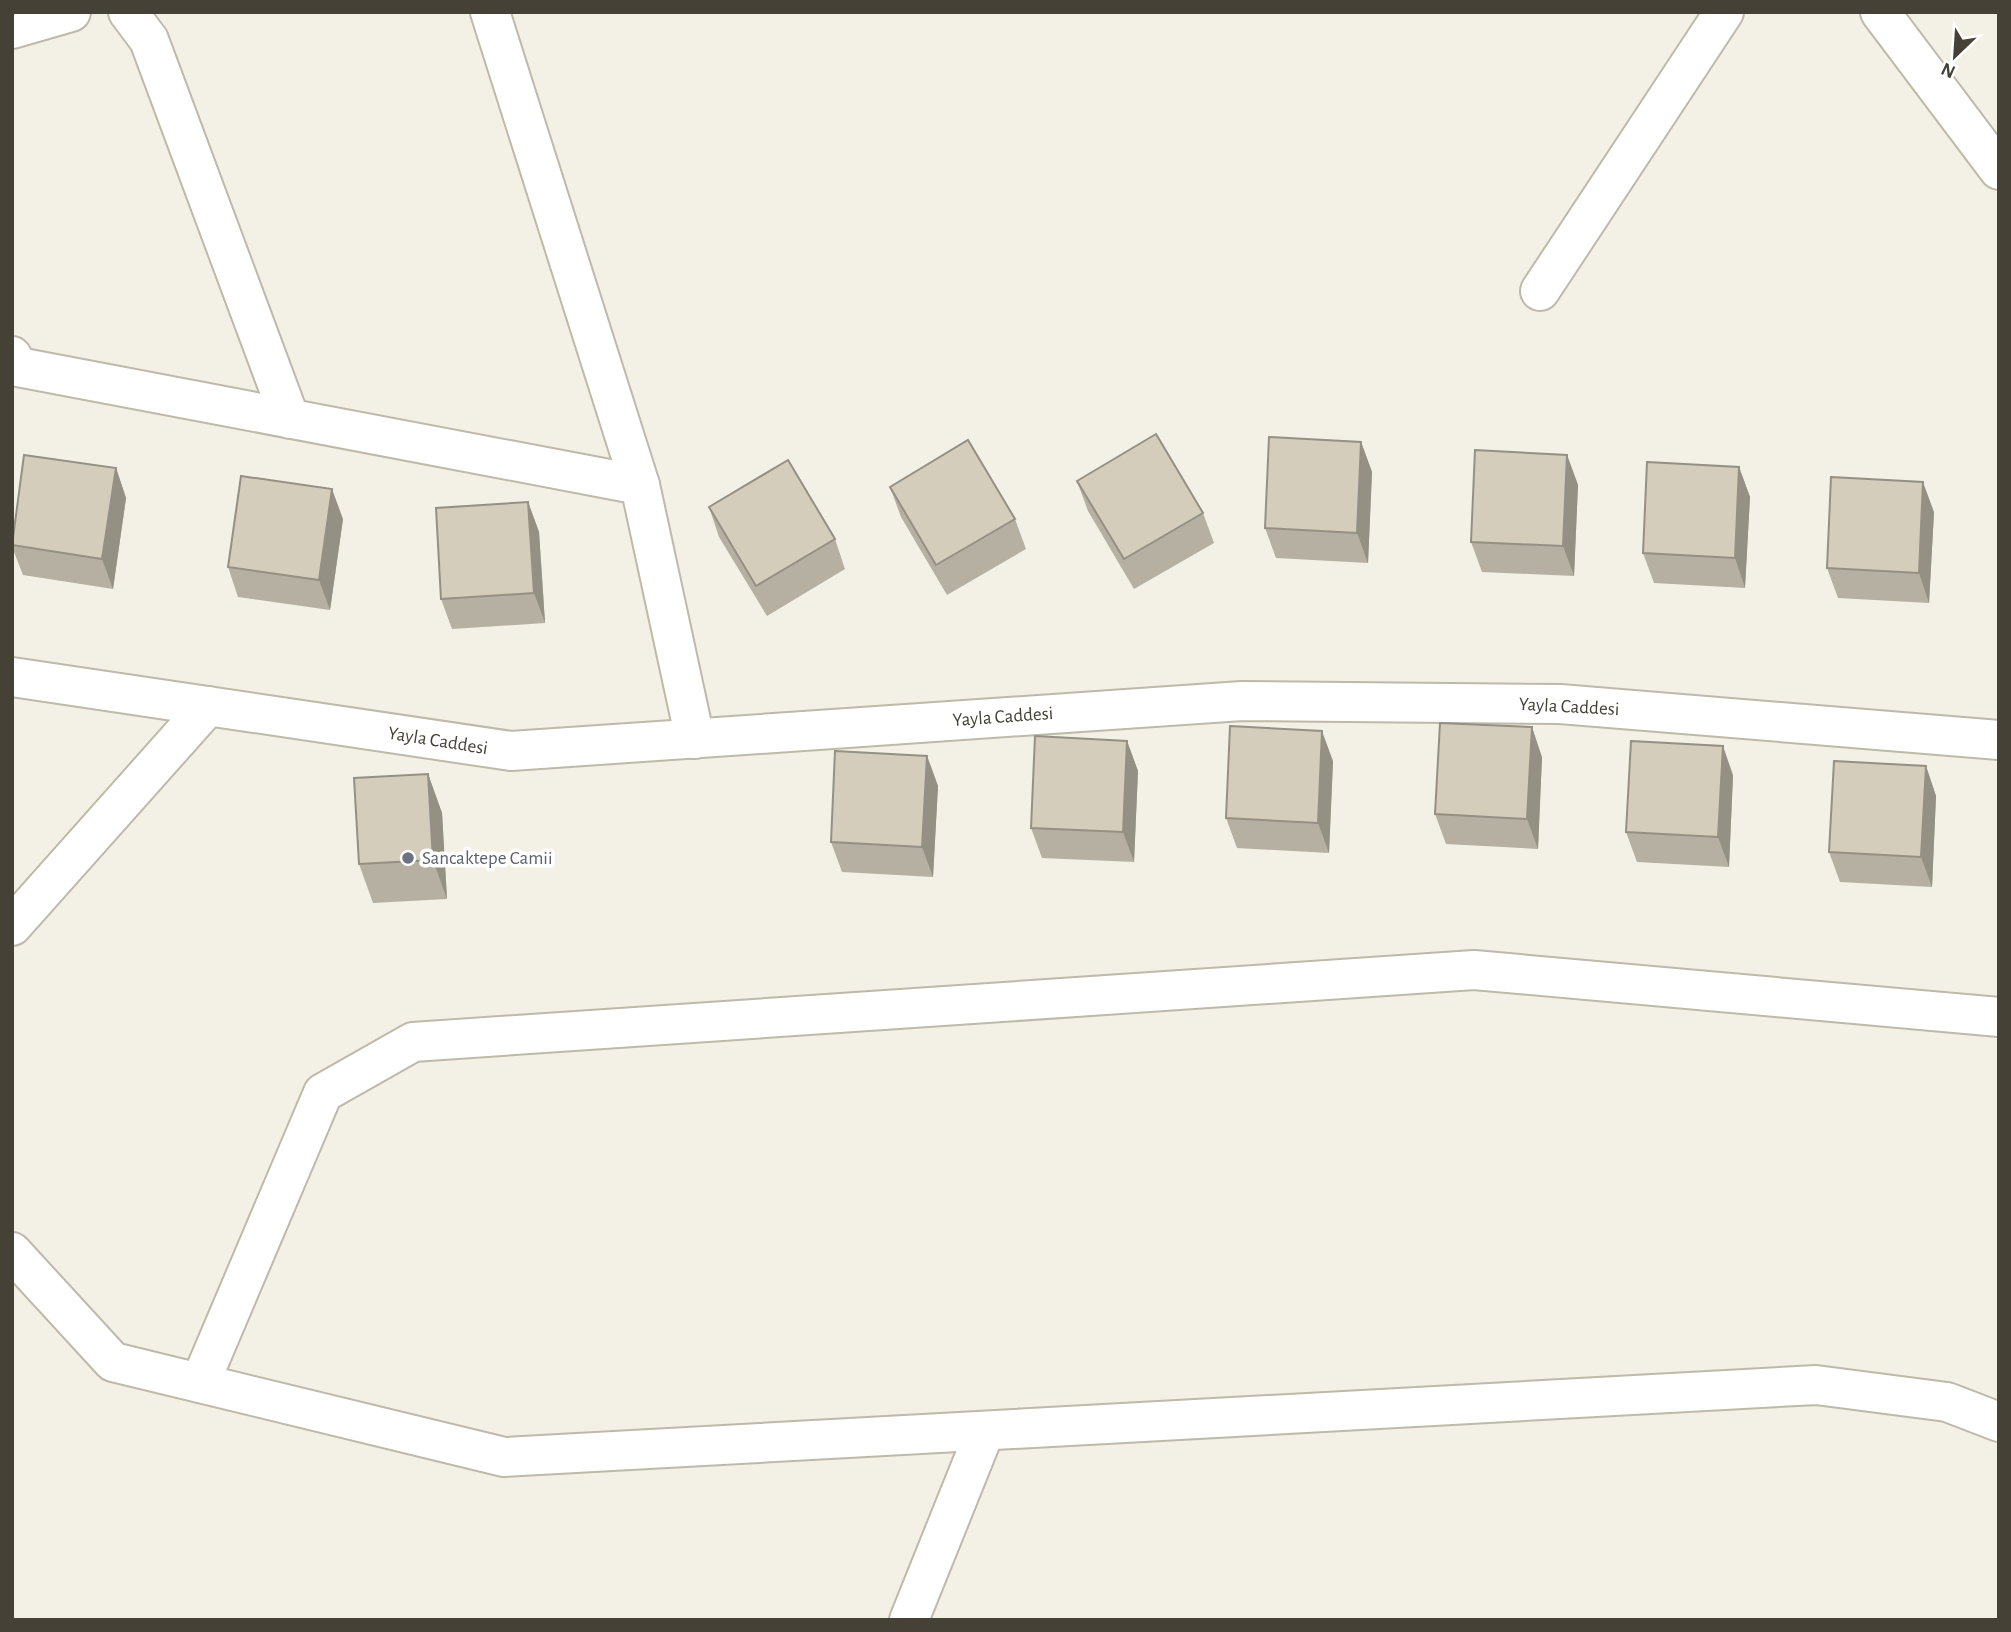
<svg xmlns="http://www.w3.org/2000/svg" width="2011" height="1632" font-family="'Alegreya Sans',sans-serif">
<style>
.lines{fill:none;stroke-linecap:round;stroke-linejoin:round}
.minor-casing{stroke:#beb9a9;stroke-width:42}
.minor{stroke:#fff;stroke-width:38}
.wall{fill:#b6b0a2}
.shaded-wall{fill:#949084}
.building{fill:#d4cdbc;stroke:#949084;stroke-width:2}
.worship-dot{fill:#6b7280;stroke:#fff;stroke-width:2.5}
.labels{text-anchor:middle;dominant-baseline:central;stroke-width:7;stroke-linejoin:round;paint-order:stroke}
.street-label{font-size:19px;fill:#454136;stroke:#fff}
.worship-label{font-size:19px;fill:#5b616d;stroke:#fff;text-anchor:start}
</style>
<rect width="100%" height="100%" fill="#f3f0e6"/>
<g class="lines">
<defs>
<g id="minor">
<path d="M128 12 149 40 290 419"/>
<path d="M490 12 640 485 695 739"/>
<path d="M1880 12 1999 170"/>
<path d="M12 29 71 12"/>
<path d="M1540 291 1724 12"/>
<path d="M12 356 18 367 640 485"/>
<path d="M12 677 511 751 1242 701 1560 704 1999 740"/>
<path d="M12 926 208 706"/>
<path d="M12 1252 113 1362 504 1457 1816 1385 1947 1402 1999 1422"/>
<path d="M200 1383 323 1093 413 1042 1474 970 1999 1017"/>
<path d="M909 1620 985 1431"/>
</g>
</defs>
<!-- minor casing -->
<use href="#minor" class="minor-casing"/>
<!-- minor -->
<use href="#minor" class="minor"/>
</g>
<!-- wall -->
<g class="wall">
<path d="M1361 442 1372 472 1368 563 1276 558 1265 528Z"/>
<path d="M1567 455 1578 485 1574 576 1482 572 1471 542Z"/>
<path d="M1739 467 1750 497 1745 588 1654 583 1643 553Z"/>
<path d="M116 468 126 498 113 589 23 575 12 547V541Z"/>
<path d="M1077 481 1203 513 1214 543 1134 589 1088 511Z"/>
<path d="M890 487 1015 519 1026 549 947 595 901 517Z"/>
<path d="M528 502 539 532 545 623 452 629 441 599Z"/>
<path d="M709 507 835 539 845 569 767 616 719 537Z"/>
<path d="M1934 512 1929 603 1838 598 1827 568Z"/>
<path d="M343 519 330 610 238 597 228 567Z"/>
<path d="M1127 741 1138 771 1134 862 1042 858 1031 828Z"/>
<path d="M927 756 938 786 933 877 842 872 831 842Z"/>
<path d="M1542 757 1538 849 1446 844 1435 814Z"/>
<path d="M1333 761 1329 853 1237 848 1226 818Z"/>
<path d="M1926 766 1936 796 1932 887 1840 882 1829 852Z"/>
<path d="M428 774 442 813 447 899 373 903 359 864Z"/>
<path d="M1733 775 1729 867 1637 862 1626 832Z"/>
</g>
<!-- shaded-wall -->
<g class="shaded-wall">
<path d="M1361 442 1372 472 1368 563 1357 533Z"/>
<path d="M1567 455 1578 485 1574 576 1563 546Z"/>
<path d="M1739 467 1750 497 1745 588 1735 558Z"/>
<path d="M116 468 126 498 113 589 102 559Z"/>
<path d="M1923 482 1934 512 1929 603 1919 573Z"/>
<path d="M332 489 343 519 330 610 319 580Z"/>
<path d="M528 502 539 532 545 623 534 593Z"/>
<path d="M1532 727 1542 757 1538 849 1527 819Z"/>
<path d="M1322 731 1333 761 1329 853 1318 823Z"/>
<path d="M1127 741 1138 771 1134 862 1123 832Z"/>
<path d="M1723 746 1733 775 1729 867 1718 837Z"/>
<path d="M927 756 938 786 933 877 922 847Z"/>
<path d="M1926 766 1936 796 1932 887 1921 857Z"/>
<path d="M428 774 442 813 447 899 433 860Z"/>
</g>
<!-- building -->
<g class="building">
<path d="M1156 434 1203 513 1124 559 1077 481Z"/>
<path d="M1269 437 1361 442 1357 533 1265 528Z"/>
<path d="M968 440 1015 519 936 565 890 487Z"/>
<path d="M1475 450 1567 455 1563 546 1471 542Z"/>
<path d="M24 455 116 468 102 559 12 545Z"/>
<path d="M788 460 835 539 756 586 709 507Z"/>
<path d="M1647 462 1739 467 1735 558 1643 553Z"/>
<path d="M241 476 332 489 319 580 228 567Z"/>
<path d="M1831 477 1923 482 1919 573 1827 568Z"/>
<path d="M528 502 534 593 441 599 436 508Z"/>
<path d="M1440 723 1532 727 1527 819 1435 814Z"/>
<path d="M1230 726 1322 731 1318 823 1226 818Z"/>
<path d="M1035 736 1127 741 1123 832 1031 828Z"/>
<path d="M1631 741 1723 746 1718 837 1626 832Z"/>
<path d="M835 751 927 756 922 847 831 842Z"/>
<path d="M1834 761 1926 766 1921 857 1829 852Z"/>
<path d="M428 774 433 860 359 864 354 778Z"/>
</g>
<!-- markers -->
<circle class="worship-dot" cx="408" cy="858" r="7"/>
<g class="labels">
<!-- street labels -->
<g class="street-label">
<text transform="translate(1569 707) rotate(3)">Yayla Caddesi</text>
<text transform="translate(1003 717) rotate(-4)">Yayla Caddesi</text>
<text transform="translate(438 741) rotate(9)">Yayla Caddesi</text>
</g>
<!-- worship labels -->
<g class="worship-label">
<text x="422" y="858">Sancaktepe Camii</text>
</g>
</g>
<!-- border -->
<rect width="2011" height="1632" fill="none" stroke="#454136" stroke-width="28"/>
<!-- north arrow -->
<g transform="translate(1955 56) rotate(205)" stroke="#ffffff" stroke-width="5" paint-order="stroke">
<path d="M0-5L12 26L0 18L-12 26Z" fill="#454136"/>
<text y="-10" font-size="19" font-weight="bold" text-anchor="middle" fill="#454136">N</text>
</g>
</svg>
